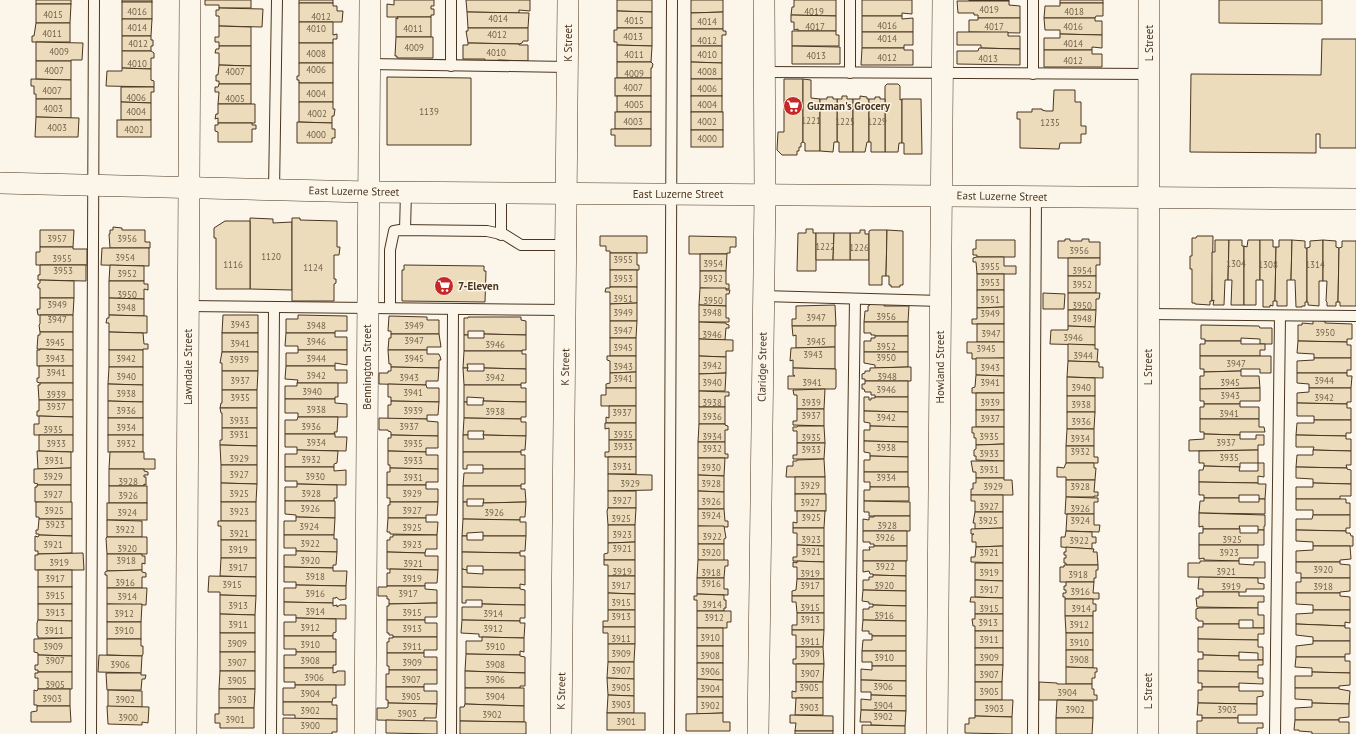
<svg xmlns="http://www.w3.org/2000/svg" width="1356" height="734" font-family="'PT Sans',sans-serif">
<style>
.building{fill:#ecdcbc;stroke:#4a3520}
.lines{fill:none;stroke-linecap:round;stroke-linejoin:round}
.lane-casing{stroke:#4a3520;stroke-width:12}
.street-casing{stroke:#4a3520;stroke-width:22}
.lane{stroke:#fbf6e9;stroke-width:10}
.street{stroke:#fbf6e9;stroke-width:21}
.labels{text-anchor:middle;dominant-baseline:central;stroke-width:3;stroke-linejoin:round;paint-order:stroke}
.number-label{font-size:9px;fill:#725f47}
.street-label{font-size:11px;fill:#4a3520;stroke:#fbf6e9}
.poi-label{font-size:11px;font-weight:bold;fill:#4a3520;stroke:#fbf6e9;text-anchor:start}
</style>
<rect width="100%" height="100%" fill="#fbf6e9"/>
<!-- building -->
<g class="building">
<rect x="36" y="0" width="35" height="4"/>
<rect x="122" y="0" width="30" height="2"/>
<path d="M205 0H251V8H219V5H205Z"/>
<rect x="299" y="0" width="34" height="3"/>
<path d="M394 0H434V6H431V9H434V15H431V17H387V4L394 5Z"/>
<path d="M466 0H530V11L519 10V13L467 12Z"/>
<path d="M617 0H652V12L617 11Z"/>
<path d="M691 0H723V12L691 13Z"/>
<path d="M794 0H836V16L791 15 792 7H794Z"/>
<path d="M862 0H912V14L902 13V16H862Z"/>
<rect x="969" y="0" width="40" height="1"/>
<rect x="1060" y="0" width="43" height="3"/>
<path d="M1219 0H1322V24L1219 23Z"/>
<path d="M957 1H1009V5L1020 6V18H978V15H974V13H958Z"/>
<rect x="122" y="2" width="30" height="17"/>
<path d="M299 3H333V6H337V11H343L342 22H299Z"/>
<path d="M1060 3H1103V16H1096L1095 18H1044L1045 6H1060Z"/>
<path d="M36 4H71L70 23H36Z"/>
<path d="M219 8 263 9 262 27 219 26V16H216V10H219Z"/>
<path d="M617 11 652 12V28H617Z"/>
<path d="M467 12 529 13 528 28H468Z"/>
<path d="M723 12V29H691V13Z"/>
<path d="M791 15 836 16V31H798V29L794 30V22H791Z"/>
<path d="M862 16H902V19L913 18V32H862Z"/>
<path d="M397 17H431V37H396V18L398 19Z"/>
<path d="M978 18H1020V33L969 32V20H978Z"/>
<path d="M1044 18H1095V21H1102V35L1060 34V30H1045Z"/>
<path d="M122 19H152L151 36H122Z"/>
<path d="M299 22H333V35L337 34V39H333V43H299Z"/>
<path d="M36 23H70V42H32V36H34Z"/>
<path d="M219 26 251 27V46H219V42H215V37H219Z"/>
<path d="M468 28H528V41H523L522 43 519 44 468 43 466 31H468Z"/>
<path d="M617 28H652V46L617 45V42H614V30H617Z"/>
<path d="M691 29H723V31H726V35H722V46H691Z"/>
<path d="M792 31H836V35H839V46H792Z"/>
<path d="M862 32H913V45H904V48H862Z"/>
<path d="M957 32H1008V36H1020V49L981 48V45H957Z"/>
<path d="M1060 34 1102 35V48L1092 47V50H1044V38H1060Z"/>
<path d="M122 36H151V40H153V46H151V51H122Z"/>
<path d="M396 37H433V58H397V56H395Z"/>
<path d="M1322 39H1356V148H1320V134H1316V153L1190 152 1191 74 1321 75Z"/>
<path d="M36 42 83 43 82 60H71V61H36Z"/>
<rect x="299" y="43" width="34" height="20"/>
<path d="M468 43 519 44V45H528V61L498 60V63L485 62V59H463V45H468Z"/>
<path d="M617 45 652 46 651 62H617Z"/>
<path d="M219 46H251V66L219 65V53H215L216 49H219Z"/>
<path d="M691 46H722V63L691 62Z"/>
<path d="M792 46 840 47V64H792Z"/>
<path d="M862 48H904V50H913V65H861Z"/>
<path d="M979 48 1020 49V65L957 64V51H978Z"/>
<path d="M1044 50H1092V54H1102V67H1044Z"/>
<path d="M122 51H151L154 53V58H151V69L122 68Z"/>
<path d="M36 61H71V80L36 79Z"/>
<path d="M617 62H651L653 64 652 68H651V78H617Z"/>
<path d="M691 62 722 63V79H691Z"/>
<path d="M299 63H333V83H299V80H297V76H299Z"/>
<path d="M219 65 251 66V84H219V81H216V75H218Z"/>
<path d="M122 68 151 69V80L154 81V87L106 86 107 71H122Z"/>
<path d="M387 77 471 78V145H387Z"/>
<rect x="615" y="78" width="36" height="18"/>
<path d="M31 79 71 80V99H36V94H34V86H31Z"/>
<rect x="691" y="79" width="31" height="17"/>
<path d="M784 79H803V142L801 143V147H799V151H797V155H782L777 150 778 132H784Z"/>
<path d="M803 79 811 80V98L820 99V151H805V143L803 142Z"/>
<rect x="299" y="83" width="34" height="19"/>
<path d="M219 84H251V104H218L219 92H215V87H218Z"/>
<path d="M887 84H898L900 86V100L902 99V143H899L898 152H885V86Z"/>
<path d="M121 87H154V92H151V103L121 102Z"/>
<path d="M1054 90H1075V102H1081V126H1086V134H1081V143H1060L1059 149 1020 148V119H1017V112H1032V109H1042V110L1046 111H1053Z"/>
<rect x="617" y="96" width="34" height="16"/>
<rect x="691" y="96" width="31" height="16"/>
<path d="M842 96H847V99H853V152H839V142H837V99H842Z"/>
<path d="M860 96 867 97V99H869V142H867L865 152H853V99H860Z"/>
<path d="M827 97H833V99H837V142H834L833 152 820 151V99H827Z"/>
<path d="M875 97H880V99H885V152H871V142H869V99H875Z"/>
<path d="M36 99H71V118L36 117Z"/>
<path d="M902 99H921L922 154H904V143H902Z"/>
<path d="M121 102 151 103V120H121Z"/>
<path d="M299 102H333V109H335L334 116H332V123L299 122Z"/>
<path d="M218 104H255V123H218V118L215 119 216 114H218Z"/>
<rect x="615" y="112" width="36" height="17"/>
<rect x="691" y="112" width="32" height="18"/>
<path d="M36 117 79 118 78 137H35Z"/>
<rect x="117" y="120" width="34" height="17"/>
<path d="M297 122 332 123V129H335V138H332V143H297Z"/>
<path d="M218 123H252V125H256V129H252V142H218V132L215 131V125H218Z"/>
<path d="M611 129H651V146H615V135H611Z"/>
<rect x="691" y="130" width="32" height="17"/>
<path d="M250 218 273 219V223L292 222V290L250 289Z"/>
<path d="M292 218H300V220L337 221V247H340L339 255H334V279H336V283L334 284V301H292Z"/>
<path d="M225 221H250V289H216V238H214V228Z"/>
<path d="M113 227 122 228V230H145V242H150V248H110L109 234H110V230H113Z"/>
<path d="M806 229H813V233H816V271H797L798 233H806Z"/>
<path d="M40 230H74L73 247H40Z"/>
<path d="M860 230H865V234H869V260H850V233H860Z"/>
<path d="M871 230H887L886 276H882V285H869V231Z"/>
<path d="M887 230 903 231V285H900V287H891V285H889V276H886Z"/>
<path d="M816 233H834L833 260H816Z"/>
<path d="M834 233H850V260H833Z"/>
<path d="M600 236H647V253H610V251H606V246H600Z"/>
<path d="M689 236 736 237V247H730V253H727V254H689Z"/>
<path d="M1197 236H1213L1212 301H1210V305L1195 304V303H1192V269H1190V256H1192V238H1196Z"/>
<path d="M1065 239H1070V241H1082V239H1089V242H1100V258H1058V241H1065Z"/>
<path d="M976 240H1015V257H977V255H973V249H976Z"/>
<path d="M1215 240H1229L1228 280H1225L1224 305H1213L1214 300 1212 301V252H1215Z"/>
<path d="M1229 240H1242V246H1244V305H1231L1232 280H1228Z"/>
<path d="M1248 240H1260V280H1256V305H1244V246L1247 247Z"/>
<path d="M1260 240H1273V247H1276L1275 301H1273V306L1270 305V307H1263V280H1260Z"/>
<path d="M1279 240H1292L1291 280H1287V306H1277V301H1275L1276 247H1279Z"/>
<path d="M1292 240 1305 241V248H1307V302H1305V306H1302V307H1296L1295 280H1291Z"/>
<path d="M1323 240V281H1319V306L1308 305V302H1307V248L1310 247V241Z"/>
<path d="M1323 240 1336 241V247L1339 248 1338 302H1336V306H1327V302L1326 301 1327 281H1323Z"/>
<path d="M1342 241H1356V306H1340V302H1338L1339 248 1342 247Z"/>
<path d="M40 247H73V249H87V265H36V252H40Z"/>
<path d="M102 248H149V266L101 265Z"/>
<path d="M610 253H637V265H639V270H610Z"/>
<path d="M700 254H727L726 271H700Z"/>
<path d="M977 257H1004V266H1016V274H977L976 262H973V258Z"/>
<path d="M1068 258H1100V265H1096V276H1068Z"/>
<path d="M40 265H86V281L38 280V275H40Z"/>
<path d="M110 265 144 266V281H109Z"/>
<path d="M404 265 484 266V271H486L485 302 402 301V270H404Z"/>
<rect x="610" y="270" width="27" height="17"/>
<path d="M700 271H726V284H729V289L700 288Z"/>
<rect x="977" y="274" width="27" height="16"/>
<rect x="1068" y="276" width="28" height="17"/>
<path d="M40 280 74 281V298H40V288H38V284L40 283Z"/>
<path d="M109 281H144V284H148V290L144 289V299L109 298Z"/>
<path d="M610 287H637V303L610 304V292H605L606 288H610Z"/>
<path d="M700 288H726V290H730L729 294H726V306L699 305Z"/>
<path d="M977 290H1004V307L977 308Z"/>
<path d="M1043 293 1065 294 1064 309H1043Z"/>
<path d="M1068 293H1100L1099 299H1096V310H1068Z"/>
<path d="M40 298H74L73 315H38L37 309H40Z"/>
<path d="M109 298 144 299V316L109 315Z"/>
<path d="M870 302H884V306H909L908 322H864L865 311H868V306L870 305Z"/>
<path d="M637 303V321H610V304Z"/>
<path d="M699 305 726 306V318H729V322H699Z"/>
<path d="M835 305 836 326H792V319H796V306Z"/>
<path d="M1004 307V324H972V319H977V308Z"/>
<path d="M1068 310H1096L1095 327 1068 326Z"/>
<path d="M40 315H73V332H40L39 325 40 324Z"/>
<path d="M109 315 147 316V333L109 332V323H106L107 318H109Z"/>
<path d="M223 315H258V333H222Z"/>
<path d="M298 315 347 316V331H335V333H286V319H298Z"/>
<path d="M389 316 427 317V320H439V334H391V331H388Z"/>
<path d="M468 317H521V320L526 321V335L484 334V331H468V335H464V318H468Z"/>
<path d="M1313 320 1325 321V323L1352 324V339H1347V342L1298 341V325H1302V323L1313 324Z"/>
<path d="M610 321H637L636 338H610Z"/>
<path d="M699 322 726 323V324L729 325V328H726L725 340 699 339Z"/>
<path d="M864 322H908V336H875V335H871V333H864Z"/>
<rect x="977" y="324" width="27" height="18"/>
<path d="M1201 325 1259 326 1260 328H1272V344H1260V339L1241 338V341H1205V339H1201Z"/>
<path d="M792 326H835V347L796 348V335L793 336Z"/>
<path d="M1068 326 1095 327V345L1050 344 1051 330H1068Z"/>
<path d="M40 332H73V350L37 349 38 335H40Z"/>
<path d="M109 332 143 333 144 344H148V349H143V350H109Z"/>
<rect x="222" y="333" width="36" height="19"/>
<path d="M286 333H335V337H347V350H298V346H285Z"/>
<path d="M391 334H439L441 347H427V350H388L389 338H391Z"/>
<path d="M484 334 526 335V350H522V351H464V335H468V338H484Z"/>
<path d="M875 336H908V352H864V341H871V338H875Z"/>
<rect x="610" y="338" width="26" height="18"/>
<path d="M699 339 733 340V351H726V357L699 356Z"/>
<path d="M1205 341H1241V344H1265V350H1260V356H1200V344H1205Z"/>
<path d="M1298 341 1347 342V345H1351V358H1314V354L1297 353Z"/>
<path d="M967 342H1004V358L972 359V353H967Z"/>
<path d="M1068 344 1095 345V349H1098L1097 362 1068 361Z"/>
<path d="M835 347V369L793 368V360L790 361 791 348Z"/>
<path d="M40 349 73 350V366H37V350H40Z"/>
<rect x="109" y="350" width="34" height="17"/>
<path d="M298 350H347V365L335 363V366H286V353H298Z"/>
<path d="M388 350H427V354H439V355L440 356 441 360H439V368L391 367V364H389Z"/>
<path d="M464 351H522V354H526V369L484 368V364H467L468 368H463Z"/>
<path d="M222 352H258V371H222V363H220Z"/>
<path d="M864 352H908V367L875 368V365L864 363Z"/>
<path d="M607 356H636V372L610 373V361L607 360Z"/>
<path d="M699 356 726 357V373L699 374Z"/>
<path d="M1200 356H1271V373H1260V369H1241V371L1204 372V369H1200Z"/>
<path d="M976 358H1004V376L976 375Z"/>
<path d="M1314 358H1351V370H1347V373H1297V361L1314 360Z"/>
<path d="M1068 361 1099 362V367H1103V378L1067 377Z"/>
<path d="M39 366H73V383H40L37 382V378H39Z"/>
<path d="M286 366H335V370H347V383H297L298 380 285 379Z"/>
<path d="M109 367H143V385L108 384Z"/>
<path d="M391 367 439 368 438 381H426V385L379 384V373H388V371H391Z"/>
<path d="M908 367H911V381H865V379H862V374L865 373V371H870V368Z"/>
<path d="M463 368H468L467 371H484V368L526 369V383H521V385H464Z"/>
<path d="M793 368 836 369V387L835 389H788V376H795L793 375Z"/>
<path d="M222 371H258L257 390H222Z"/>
<path d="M1241 371V376H1259L1260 388 1200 389V376H1204V372Z"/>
<path d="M636 372V388H606V384L610 383V373Z"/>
<path d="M726 373 725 391H699V374Z"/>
<path d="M1297 373H1347V376H1352L1351 388H1309V384L1297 383Z"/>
<path d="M976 375 1004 376V393H972V388L975 387Z"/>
<path d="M1067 377 1095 378V396H1067Z"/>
<path d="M865 381H908V397H875V395H871V392H865L864 389H862V384H865Z"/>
<path d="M40 383H73V400H39L38 385H40Z"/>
<path d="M297 383H338V397H335V399H285V386H297Z"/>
<path d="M108 384 143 385V402L108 401Z"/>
<path d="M388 384 426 385 427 388H439V402L391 401V397H388Z"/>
<path d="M464 385H521V388H526V402L483 401 484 398 467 397V402H464Z"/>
<path d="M606 388H636V406H601V395H606Z"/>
<path d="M1260 388V401H1240V404H1204V401H1200V389Z"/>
<path d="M1309 388H1351V402H1347V404L1297 403V393L1309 392Z"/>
<path d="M825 389 824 409H797V395H794L793 390Z"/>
<path d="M222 390H257V408H220L221 403H222Z"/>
<path d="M699 391 729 392V396H725V407H699Z"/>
<rect x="976" y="393" width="28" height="17"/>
<rect x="1067" y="396" width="28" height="16"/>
<path d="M864 397H869V400H871V398H875V397H908V412L864 411Z"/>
<path d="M285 399H335V403L347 404V417H298V413H285Z"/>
<path d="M39 400H73V417L37 416V411H39Z"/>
<path d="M108 401 143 402V418H108Z"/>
<path d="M391 401 439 402 438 415H427V419H388V405H391Z"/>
<path d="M483 401 526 402V417H521V419L464 418V402H467V405H483Z"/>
<path d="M1297 403 1347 404V408H1351V420H1314V416H1297Z"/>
<path d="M1204 404H1240V407H1259V419H1200V407H1204Z"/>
<path d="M609 406H636V423H606V417L609 418Z"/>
<rect x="699" y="407" width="26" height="17"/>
<path d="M220 408H257V428H222V413H221Z"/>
<path d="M797 409H824V426L793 425V421H797Z"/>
<rect x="976" y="410" width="28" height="17"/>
<path d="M864 411 908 412V427L870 426V423L864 422Z"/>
<path d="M1067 412H1095L1094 429H1067Z"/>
<path d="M39 416 73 417V435H34V424H39Z"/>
<path d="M298 417H338L337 432H334L335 434H285V420H297Z"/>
<rect x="108" y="418" width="35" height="17"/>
<path d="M379 418 427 419V421L438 422V436L391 435V432L388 431V430H379Z"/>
<path d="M464 418 521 419V422H526V436L483 435 484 431H468V435H463Z"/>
<path d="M1200 419H1259V427H1264L1265 432H1240V435L1204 434V432H1200Z"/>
<path d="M1314 420H1351V433H1346V436L1296 435 1297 423H1314Z"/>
<path d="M605 423H636V440H609V428L605 429Z"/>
<path d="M699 424H725V425L728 426V430H725V442H698Z"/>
<path d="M798 426H824L825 443H797V431H793V427H797Z"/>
<path d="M870 426 908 427V442L864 441V430H870Z"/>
<path d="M972 427H1004V444L976 445V438H974V433H972Z"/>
<path d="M222 428H257V446L220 445V440H222Z"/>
<path d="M1067 429H1094V446H1066Z"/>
<path d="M285 434H335V437H347L346 451 297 450V447H285Z"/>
<path d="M1204 434 1240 435V439H1256V435H1264V445H1258V450L1189 451V440L1204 439Z"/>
<path d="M39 435H73V452L39 451Z"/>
<rect x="108" y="435" width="35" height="17"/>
<path d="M391 435 438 436V448H426V452L388 451V438H391Z"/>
<path d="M463 435H468V439H484L483 435 526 436 525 450H521V452H463Z"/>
<path d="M1296 435 1346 436V439H1351V451L1313 450 1314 447H1296Z"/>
<path d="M609 440H636V457H605V452H609Z"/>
<path d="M864 441 908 442V457L870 456V453L864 452Z"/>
<path d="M698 442H725V454H728V458H698Z"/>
<path d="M797 443H825L824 459H793V455H797Z"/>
<path d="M1004 444V461L976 460V456H974V450L976 449V445Z"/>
<path d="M220 445 257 446V465H221Z"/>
<path d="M1066 446H1094V457H1098V463H1066Z"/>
<path d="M297 450 338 451 337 463 334 464V467H285V454H297Z"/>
<path d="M1258 450V463H1240V467L1204 466V463H1199V451Z"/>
<path d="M1313 450 1351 451V465H1346L1347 468 1296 467 1297 455H1313Z"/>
<path d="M37 451 71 452V468L38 469Z"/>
<path d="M388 451 426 452V455H438V469L390 468V465H388Z"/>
<path d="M110 452H144V459H155V469H109Z"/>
<path d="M463 452H521V455H525V469H483V465H467V469H463Z"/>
<path d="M870 456 908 457V472H864V460H870Z"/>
<rect x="608" y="457" width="28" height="17"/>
<path d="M698 458H725L724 476 698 475Z"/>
<path d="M824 459 825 477H786L787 466H793V461H797V460Z"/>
<path d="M971 461H1004V478H976V472H973Z"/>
<path d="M1066 463H1094V468H1096L1095 480H1066V477H1057V467L1064 468Z"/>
<path d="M1258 463H1264V477L1258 476V483L1199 482V470H1203L1204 466 1240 467 1239 471H1258Z"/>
<path d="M221 465H257V484L221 483Z"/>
<path d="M285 467H334V471L346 470V485L297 484V481H285Z"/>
<path d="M1296 467 1347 468V469L1351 470V484L1313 483V479L1296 478Z"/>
<path d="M71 468V485H37L38 484 34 483V469Z"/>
<path d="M390 468 438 469V482H426V485H387V472H390Z"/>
<path d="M109 469H144V471L148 472V475H144V477H146V485L144 484V486H109Z"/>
<path d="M483 469H525V484H521V486H463L464 473H483Z"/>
<path d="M864 472H908V487H870V482H864Z"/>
<path d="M608 474 652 475V490L608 491Z"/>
<path d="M698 475 724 476V492L698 491Z"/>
<rect x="795" y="477" width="30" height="17"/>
<path d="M976 478H1004V480H1012L1013 495H971V489H973V483H976Z"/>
<path d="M1066 480H1095L1094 492H1098V496H1094V497H1066Z"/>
<path d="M1199 482 1258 483V484H1266L1265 499H1259V495H1239V498H1204V495H1199Z"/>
<path d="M221 483 257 484 256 502H221Z"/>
<path d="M1313 483 1351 484V496H1340V499H1296V487H1313Z"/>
<path d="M297 484 337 485V498H334V501H285V487H297Z"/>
<path d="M37 485H71V503L35 502V487H37Z"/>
<path d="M387 485H426V489H438V502H390V498H387Z"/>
<rect x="109" y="486" width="38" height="17"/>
<path d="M463 486H521V489H525L526 502 483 503 484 499H467V502H463Z"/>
<path d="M870 487H909V501H864V490H870Z"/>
<rect x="608" y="491" width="28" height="17"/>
<path d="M698 491 724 492V509H698Z"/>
<rect x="795" y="494" width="31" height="17"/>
<path d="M971 495H1003V512H975V501H971Z"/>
<path d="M1066 497 1098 498V502H1094V514H1065Z"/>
<path d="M1204 498H1239V502H1259V499H1265V514L1199 513 1200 501H1204Z"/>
<path d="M1296 499H1346V503H1350V515H1313V510H1296Z"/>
<path d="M285 501H335V518L296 517V515L285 514Z"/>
<path d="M864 501 910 502V516H869V512H864Z"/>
<path d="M36 502H72V519H39V517H36Z"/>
<rect x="221" y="502" width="35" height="19"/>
<path d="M390 502H438L437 515H426V518H388V505H390Z"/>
<path d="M463 502H467V506H483V503L526 502 525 517H520V520L463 519Z"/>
<rect x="107" y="503" width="40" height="17"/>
<path d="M608 508H636L635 525H608L607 511Z"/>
<path d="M698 509H724L725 521H728V527L698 526Z"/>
<path d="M797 511H825L824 528H793V522L797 523Z"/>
<path d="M975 512H1003V528L975 529V523H973Z"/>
<path d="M1199 513 1265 515V526H1264V530H1258V526H1239L1240 529H1203V526L1199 527Z"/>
<path d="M1067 514H1094V525H1100L1099 532 1066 531Z"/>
<path d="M1313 515H1350V528H1346V531L1296 530V519H1312Z"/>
<path d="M874 516H910V531H863V519L869 520V517H874Z"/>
<path d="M296 517 335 518 334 535H284V521H296Z"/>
<path d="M388 518H426V522H438L437 535 390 534V532H387Z"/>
<path d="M39 519H72V536L39 535V534H36V530H38Z"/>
<path d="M463 519 520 520V522H526V536H483V532L467 533V536H462Z"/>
<path d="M107 520 142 521V537H107Z"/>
<path d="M218 521H256V540H221V526H218Z"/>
<path d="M608 525H635V542L608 543Z"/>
<path d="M698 526H724L726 538 724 539V544H698Z"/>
<path d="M793 528H824V546L797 545V533H793Z"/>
<path d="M1003 528V546L976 547V542H972V535L974 534H971V529Z"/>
<path d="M1203 529H1240V533H1258V530H1264V545H1199V533H1203Z"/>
<path d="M1296 530 1346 531V533H1350L1351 536H1353V546H1313V542L1296 541Z"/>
<path d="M863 531H907V546H874V544H870V542H863Z"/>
<path d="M1066 531 1092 532V537H1096V543H1092V549L1061 547V537H1065Z"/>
<path d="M39 535 72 536V553L38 554V551H35V536L38 537Z"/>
<path d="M284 535H334V539H337V552L296 551V548H284Z"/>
<path d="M393 535H437V549H426L425 553 387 552V540H390V537H393Z"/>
<path d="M462 536H467V540H483V536H526L525 551H520V553L462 552Z"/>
<path d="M107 537H147V554H107L106 538Z"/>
<rect x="221" y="540" width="35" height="18"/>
<path d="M635 542V560H604V554L608 553V543Z"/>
<path d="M698 544H724V561L698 560Z"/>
<path d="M797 545 824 546V562L793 561V557H797Z"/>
<path d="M1199 545H1258V558H1239V561L1204 560V558L1199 559Z"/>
<path d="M874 546H907V561H863V550H870L869 547H874Z"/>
<path d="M1003 546V563L971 562V557H975L976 547Z"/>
<path d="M1313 546H1350L1351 559 1340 560V562H1296V551L1313 550Z"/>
<path d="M1066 547 1094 549 1093 552H1097L1098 565H1066V563H1064V558H1066V555H1064V552H1066Z"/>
<path d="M296 551 337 552 336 565H333V568L284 567V555H296Z"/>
<path d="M387 552 425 553V556H438V570L387 569Z"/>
<path d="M462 552 520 553V556H525V570H483V566H467V570L462 569Z"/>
<path d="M83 553 84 570H35V555H38V554Z"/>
<path d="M107 554H142V556H145V564L142 563V570L107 571Z"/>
<path d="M221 558H256V577L220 576Z"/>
<path d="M604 560H635V576H608V565H604Z"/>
<path d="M698 560H728V566H725L724 578H697Z"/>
<path d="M797 561 824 562V579H797V567H793V562L797 563Z"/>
<path d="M863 561H906V576L873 575V574H870L869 571 863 572Z"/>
<path d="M1200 561H1239V564L1254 565V562H1265V578L1188 577V563H1200Z"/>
<path d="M1296 562H1340V564L1350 565V578H1301V573H1296Z"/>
<path d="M975 563H1003V581L975 580Z"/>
<path d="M1064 565H1098V570H1096V578H1094V582H1060V567H1064Z"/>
<path d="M284 567 333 568V571H347L346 586 296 585V582H284Z"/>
<path d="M390 569 438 570 437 583H425V586H387V573H390Z"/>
<path d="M462 569 467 570V573L483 574V570H525V585L520 584V588L462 587Z"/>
<rect x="38" y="570" width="34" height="17"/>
<path d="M142 570V572L146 573V577H142V588H107V575H105V572L107 571Z"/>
<path d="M873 575 906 576V591L863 590V580H869V577H873Z"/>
<path d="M209 576 256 577V596L220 595V592H208Z"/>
<path d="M608 576H635V594L608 593Z"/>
<path d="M1199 577 1258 578V583L1264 584V589H1246V592H1203V589H1198Z"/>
<path d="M697 578H724V589H728V595L697 594Z"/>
<path d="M1301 578H1350V591L1340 592V593H1296V582H1301Z"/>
<path d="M797 579H824V596H792V591L796 590Z"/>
<path d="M975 580 1003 581V598L975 597Z"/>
<path d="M1066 582H1094L1093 593H1099V599H1065V597H1063V593H1066V590H1064V586H1066Z"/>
<path d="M296 585 346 586V599L340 600 336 597V598H333V603L284 602V588H296Z"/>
<path d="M387 586H425V589L437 590V603L389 604V599H387V596H378V587H387Z"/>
<rect x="38" y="587" width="34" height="17"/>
<path d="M462 587 520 588V589L525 590V605L482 604V600H466V603H462Z"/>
<path d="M107 588H147L146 605 107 604Z"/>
<path d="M863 590 906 591V606L873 605V604H869V602L862 601Z"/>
<path d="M1203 592H1239V596H1264V602H1258V608L1197 607 1196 598H1199V596H1203Z"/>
<path d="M608 593 635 594V610H608Z"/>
<path d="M1296 593H1340V596L1350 597V610H1313V605L1296 604Z"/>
<path d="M697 594 724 595V600H726V608H724V611H697V600H694V596H697Z"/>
<path d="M220 595 256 596 255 615 220 614Z"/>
<path d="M792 596H824V613H797L796 602H792Z"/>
<path d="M971 597 1003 598V614H975V602H970Z"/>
<path d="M1065 599H1093V604H1096V611H1093V616H1065Z"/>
<path d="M284 602 333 603V606L337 605V607L340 605H346V619L296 618V615H284Z"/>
<path d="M437 603V617H425V620H387V606H389V604Z"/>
<path d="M38 604H72V621L38 620Z"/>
<path d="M107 604H142L141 622H107Z"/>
<path d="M482 604 525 605V618H520V621L462 620V607H482Z"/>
<path d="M873 605 906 606V621L863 620V609H869V607H873Z"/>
<path d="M1199 608H1258V615H1264V628H1253V620H1239V624H1203V621H1198V619H1196V609Z"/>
<path d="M608 610H635V627H603V621H608Z"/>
<path d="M1313 610H1350V623L1345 622V626L1296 624V614L1313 613Z"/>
<path d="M697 611H731V622H727V628H697Z"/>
<path d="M797 613H824V630H792V625H797Z"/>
<path d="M220 614 255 615V633H220Z"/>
<path d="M975 614H1003V631H975V626H973L972 619H975Z"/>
<path d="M1065 616H1093V633H1066Z"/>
<path d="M296 618 336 619V632L333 633V636H284V622H296Z"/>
<path d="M38 620 72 621V638H38V636H37V623Z"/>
<path d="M387 620H425V623H437V637H393V635H389V633H387Z"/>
<path d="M462 620 520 621V623H525L524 638 479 637V634L461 633Z"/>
<path d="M863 620 906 621V636H872V634H869V631H862Z"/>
<rect x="107" y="622" width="34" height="17"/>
<path d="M1203 624H1239V628H1264V634H1258V640L1198 639V627H1203Z"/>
<path d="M1296 624 1345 626V628H1350V641H1313V637L1296 635Z"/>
<path d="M603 627H635V644H608V633H603Z"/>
<rect x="697" y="628" width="26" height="18"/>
<path d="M792 630H824L823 647H796V635H792Z"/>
<rect x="975" y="631" width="28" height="17"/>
<rect x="220" y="633" width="35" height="19"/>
<rect x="1066" y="633" width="27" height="17"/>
<path d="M284 636H333V639H336V652H296V649H284Z"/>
<path d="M872 636H906V651H862L863 640H872Z"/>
<path d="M393 637H437V650H424V653H387V642H389V638H393Z"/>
<path d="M482 637 524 638V652L520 651V655L466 654V641H482Z"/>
<path d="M72 638V656L38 655V653L34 652V639Z"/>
<path d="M107 639H141V646H143V654L142 656 107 655Z"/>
<path d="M1198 639 1258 640V647H1263V660H1258V653L1239 652V656L1203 655V652H1198Z"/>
<path d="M1313 641H1350V654H1345V657H1296V646L1313 644Z"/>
<path d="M608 644H635L634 662H608Z"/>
<rect x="697" y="646" width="26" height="17"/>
<path d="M796 647H823L824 664H793V659H796Z"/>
<rect x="975" y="648" width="28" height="17"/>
<path d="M1066 650H1093V668L1066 667Z"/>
<path d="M862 651H906V666H872V662H862Z"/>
<rect x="220" y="652" width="35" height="19"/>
<path d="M296 652H336V665H333V668H284V655H296Z"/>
<path d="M387 653H424V657H437V670H389V666H387Z"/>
<path d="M466 654 520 655V656L525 657V673L465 671Z"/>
<path d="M38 655 72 656V672H38V670H35V665H38Z"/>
<path d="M99 655 142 656 141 673 98 672Z"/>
<path d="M1203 655 1239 656V660H1263V665H1258V672L1198 671V659H1203Z"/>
<path d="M1296 657H1345V661H1350V673L1312 672V668L1295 667Z"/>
<path d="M608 662H634V679L607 678Z"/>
<path d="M697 663H723V680L697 679Z"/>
<path d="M796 664H824L823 682H796Z"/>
<path d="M975 665H1003L1002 682H975Z"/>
<path d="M872 666H906V681L861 680V669L872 670Z"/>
<path d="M1066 667 1097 668V672H1095V678H1092V684H1066Z"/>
<path d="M284 668H333V673L337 672V671H345V685H295V682H284Z"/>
<path d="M389 670H437V684H424V687H386V674H389Z"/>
<path d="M220 671H255V689H219Z"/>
<path d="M465 671 525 673V686H520V688H465Z"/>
<path d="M1198 671 1258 672V678H1263V684L1239 683V687H1202V683H1198Z"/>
<path d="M38 672H72V689H38V678H35V673H38Z"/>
<path d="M1312 672 1350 673V685L1339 686V688H1295V676H1312Z"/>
<path d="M106 673H141V675H146L145 679H142L141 690H107Z"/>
<path d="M607 678 634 679V696L608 695Z"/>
<path d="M697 679 723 680V697H697Z"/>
<path d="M861 680 906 681V696L871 695V692H861Z"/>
<path d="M796 682H823V698H792V691L796 692Z"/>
<rect x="975" y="682" width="27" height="18"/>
<path d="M1039 682 1057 683V684H1092V689H1094V695H1097V700H1039Z"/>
<path d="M295 685H336V698H333L332 702H283V688H295Z"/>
<path d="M386 687H424V691H437V704L388 703V700H386Z"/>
<path d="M1202 687H1239V691H1263V696L1257 697V704L1198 703V690H1202Z"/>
<path d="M465 688H524V706L465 704Z"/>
<path d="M1295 688H1339V689L1350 691 1349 704 1312 703V700L1295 699Z"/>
<path d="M38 689H70V706H37V705H34V690L37 691Z"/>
<path d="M219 689H255L254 708H219Z"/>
<path d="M108 690 142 691V707H108Z"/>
<path d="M608 695 634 696V713H607Z"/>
<path d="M871 695 906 696V711L861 710V699L871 700Z"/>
<path d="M697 697H723V713L697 714Z"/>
<path d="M796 698H823V715H795Z"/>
<path d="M975 700H1013L1012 717 975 716Z"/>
<path d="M1057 700 1093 701V718H1056Z"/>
<path d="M283 702H332V705H337V719H295V715H283Z"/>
<path d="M388 703 437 704 436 718H424V721L377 720V708H386L388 707Z"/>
<path d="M1198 703 1257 704V715H1238V718H1202V715H1197Z"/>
<path d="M1312 703 1349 704V717L1339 718V720H1295V708L1312 707Z"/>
<path d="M465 704 524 706V722L460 721V707H464Z"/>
<path d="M37 706H70L71 722H31V712L37 711Z"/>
<path d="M107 706 149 707 148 723 142 722V725L108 724Z"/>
<path d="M219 708H254V728H220V723H215V714H219Z"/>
<path d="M861 710 906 711 905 726 871 725V722H860Z"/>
<rect x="607" y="713" width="38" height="17"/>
<path d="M723 713V722H730V731H686V714Z"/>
<path d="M790 715 833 716V731H795L796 723H790Z"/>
<path d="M975 716 1012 717V734L965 733V724H969V718H975Z"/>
<path d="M283 718 337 719V732H332V734H283Z"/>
<path d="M1056 718H1093L1092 734H1056Z"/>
<path d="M1202 718H1238V723H1263V728H1257V734H1197V721H1202Z"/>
<path d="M386 720 437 721V734L386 733Z"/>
<path d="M1295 720H1339V722H1349V734H1312V732L1299 731V730H1294Z"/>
<path d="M460 721 526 722V734H460Z"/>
<path d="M862 725 905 726V734H862Z"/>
<rect x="795" y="731" width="38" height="3"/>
</g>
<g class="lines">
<defs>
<g id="lane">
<path d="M369 64 568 67"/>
<path d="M451 66V0"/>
<path d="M764 72 1149 74"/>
<path d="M850 73V0"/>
<path d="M1033 74V0"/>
<path d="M274 190 277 0"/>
<path d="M405 230 406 192"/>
<path d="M501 235V193"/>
<path d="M763 296 941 301"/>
<path d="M188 306 566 310"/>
<path d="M390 308V250L394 231 400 230 487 231 505 235 521 245H566"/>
<path d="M1148 314 1356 316"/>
<path d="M91 734 94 0"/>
<path d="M271 734 274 307"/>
<path d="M451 734 453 309"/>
<path d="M669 734 672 0"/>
<path d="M849 734 855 299"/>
<path d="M1033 734 1036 197"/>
<path d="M1275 734 1280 316"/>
</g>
<g id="street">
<path d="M0 183 368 192 1356 199"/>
<path d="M186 734 190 0"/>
<path d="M365 734 370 0"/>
<path d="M561 734 568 0"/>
<path d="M758 734 765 195 764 0"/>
<path d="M937 734 943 0"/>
<path d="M1148 734 1149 0"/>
</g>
</defs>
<!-- lane casing -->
<use href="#lane" class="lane-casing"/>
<!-- street casing -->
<use href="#street" class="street-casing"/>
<!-- lane -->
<use href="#lane" class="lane"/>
<!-- street -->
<use href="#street" class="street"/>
</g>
<!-- icons -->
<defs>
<symbol id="supermarket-disc" viewBox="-11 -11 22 22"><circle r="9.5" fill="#c62828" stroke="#fbf6e9"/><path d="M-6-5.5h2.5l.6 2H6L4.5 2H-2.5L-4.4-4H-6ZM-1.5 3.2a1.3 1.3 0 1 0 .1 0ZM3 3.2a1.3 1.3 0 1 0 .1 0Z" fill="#fff"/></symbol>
</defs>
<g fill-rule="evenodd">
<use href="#supermarket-disc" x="782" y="95" width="22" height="22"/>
<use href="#supermarket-disc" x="433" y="275" width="22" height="22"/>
</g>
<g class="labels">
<!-- number labels -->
<g class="number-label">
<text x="989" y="9">4019</text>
<text x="137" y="11">4016</text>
<text x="814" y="11">4019</text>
<text x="1074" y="11">4018</text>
<text x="53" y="14">4015</text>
<text x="321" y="16">4012</text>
<text x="498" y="18">4014</text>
<text x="634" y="20">4015</text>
<text x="707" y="21">4014</text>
<text x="887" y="25">4016</text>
<text x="815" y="26">4017</text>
<text x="994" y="26">4017</text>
<text x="1073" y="26">4016</text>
<text x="137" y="27">4014</text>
<text x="316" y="28">4010</text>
<text x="413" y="28">4011</text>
<text x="52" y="33">4011</text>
<text x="497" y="34">4012</text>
<text x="633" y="36">4013</text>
<text x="887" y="38">4014</text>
<text x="707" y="40">4012</text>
<text x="138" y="43">4012</text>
<text x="1073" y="43">4014</text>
<text x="414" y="47">4009</text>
<text x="59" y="51">4009</text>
<text x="496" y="52">4010</text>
<text x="316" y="53">4008</text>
<text x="634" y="54">4011</text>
<text x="707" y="54">4010</text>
<text x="816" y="55">4013</text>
<text x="887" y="57">4012</text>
<text x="988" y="58">4013</text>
<text x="1073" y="60">4012</text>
<text x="137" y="63">4010</text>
<text x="316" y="69">4006</text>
<text x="54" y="70">4007</text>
<text x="235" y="71">4007</text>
<text x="707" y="71">4008</text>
<text x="634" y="73">4009</text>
<text x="633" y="87">4007</text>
<text x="707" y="88">4006</text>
<text x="52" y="90">4007</text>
<text x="316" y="93">4004</text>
<text x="136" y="97">4006</text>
<text x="235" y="98">4005</text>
<text x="634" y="104">4005</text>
<text x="707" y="104">4004</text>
<text x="53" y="108">4003</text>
<text x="136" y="111">4004</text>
<text x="429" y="111">1139</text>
<text x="317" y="113">4002</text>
<text x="811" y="120">1221</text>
<text x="633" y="121">4003</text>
<text x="707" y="121">4002</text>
<text x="845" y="121">1225</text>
<text x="877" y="121">1229</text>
<text x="1050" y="122">1235</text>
<text x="57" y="127">4003</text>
<text x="134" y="129">4002</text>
<text x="316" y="134">4000</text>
<text x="707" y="138">4000</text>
<text x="57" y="238">3957</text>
<text x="127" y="238">3956</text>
<text x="825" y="246">1222</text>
<text x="859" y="247">1226</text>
<text x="1079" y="250">3956</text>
<text x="271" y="256">1120</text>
<text x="125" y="257">3954</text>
<text x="62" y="258">3955</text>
<text x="623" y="259">3955</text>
<text x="713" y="263">3954</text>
<text x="1236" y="263">1304</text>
<text x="233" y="264">1116</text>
<text x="1268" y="264">1308</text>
<text x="1315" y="264">1314</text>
<text x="990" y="266">3955</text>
<text x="313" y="267">1124</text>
<text x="63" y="270">3953</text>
<text x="1082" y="270">3954</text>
<text x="127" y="273">3952</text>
<text x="623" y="278">3953</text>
<text x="713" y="278">3952</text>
<text x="990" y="282">3953</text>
<text x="1082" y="284">3952</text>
<text x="127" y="294">3950</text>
<text x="623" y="298">3951</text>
<text x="990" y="299">3951</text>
<text x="713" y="300">3950</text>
<text x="57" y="304">3949</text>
<text x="1082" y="305">3950</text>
<text x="126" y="307">3948</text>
<text x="623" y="312">3949</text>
<text x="712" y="312">3948</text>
<text x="990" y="313">3949</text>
<text x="886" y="316">3956</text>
<text x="816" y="317">3947</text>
<text x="1082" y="318">3948</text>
<text x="57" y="319">3947</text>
<text x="240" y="324">3943</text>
<text x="316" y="325">3948</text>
<text x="414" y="325">3949</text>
<text x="623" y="330">3947</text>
<text x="1325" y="332">3950</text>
<text x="991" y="333">3947</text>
<text x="712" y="334">3946</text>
<text x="1073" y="337">3946</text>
<text x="414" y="340">3947</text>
<text x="316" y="341">3946</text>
<text x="816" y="341">3945</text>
<text x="55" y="342">3945</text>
<text x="240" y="343">3941</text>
<text x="495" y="344">3946</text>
<text x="886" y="346">3952</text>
<text x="623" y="347">3945</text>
<text x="986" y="348">3945</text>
<text x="813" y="354">3943</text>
<text x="1083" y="355">3944</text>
<text x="886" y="357">3950</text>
<text x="55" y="358">3943</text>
<text x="126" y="358">3942</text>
<text x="316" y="358">3944</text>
<text x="414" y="358">3945</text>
<text x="239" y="359">3939</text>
<text x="1236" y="363">3947</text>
<text x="712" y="365">3942</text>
<text x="623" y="366">3943</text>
<text x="990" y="367">3943</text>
<text x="56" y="372">3941</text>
<text x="316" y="375">3942</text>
<text x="126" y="376">3940</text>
<text x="887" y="376">3948</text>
<text x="409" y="377">3943</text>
<text x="495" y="377">3942</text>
<text x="623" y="378">3941</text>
<text x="240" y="380">3937</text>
<text x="1324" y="380">3944</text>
<text x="712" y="382">3940</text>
<text x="812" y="382">3941</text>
<text x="990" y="382">3941</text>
<text x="1230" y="382">3945</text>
<text x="1081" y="387">3940</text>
<text x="886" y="389">3946</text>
<text x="312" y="391">3940</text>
<text x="413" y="392">3941</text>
<text x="126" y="393">3938</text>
<text x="56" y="394">3939</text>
<text x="1230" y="395">3943</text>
<text x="240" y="397">3935</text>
<text x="1324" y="397">3942</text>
<text x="712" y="402">3938</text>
<text x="811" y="402">3939</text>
<text x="990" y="402">3939</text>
<text x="1081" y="404">3938</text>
<text x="56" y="406">3937</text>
<text x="316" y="409">3938</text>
<text x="126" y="410">3936</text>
<text x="413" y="410">3939</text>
<text x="495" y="411">3938</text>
<text x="622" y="412">3937</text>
<text x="1229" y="413">3941</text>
<text x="811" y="415">3937</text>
<text x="712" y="416">3936</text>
<text x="886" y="417">3942</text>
<text x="990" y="418">3937</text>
<text x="239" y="420">3933</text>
<text x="1081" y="421">3936</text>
<text x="311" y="426">3936</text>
<text x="409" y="426">3937</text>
<text x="126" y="427">3934</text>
<text x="53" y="429">3935</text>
<text x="239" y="434">3931</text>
<text x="623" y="434">3935</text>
<text x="712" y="436">3934</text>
<text x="989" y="436">3935</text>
<text x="811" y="437">3935</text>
<text x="1080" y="438">3934</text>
<text x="316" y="442">3934</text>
<text x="1226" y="442">3937</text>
<text x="56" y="443">3933</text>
<text x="126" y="443">3932</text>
<text x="413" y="443">3935</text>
<text x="623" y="446">3933</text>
<text x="886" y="447">3938</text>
<text x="712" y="448">3932</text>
<text x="811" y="449">3933</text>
<text x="1080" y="451">3932</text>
<text x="989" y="453">3933</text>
<text x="1229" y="457">3935</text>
<text x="239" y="458">3929</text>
<text x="311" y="459">3932</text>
<text x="54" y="460">3931</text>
<text x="413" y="460">3933</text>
<text x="622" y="466">3931</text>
<text x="711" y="467">3930</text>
<text x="989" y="469">3931</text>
<text x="239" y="474">3927</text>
<text x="53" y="476">3929</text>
<text x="315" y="476">3930</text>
<text x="413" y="477">3931</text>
<text x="886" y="477">3934</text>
<text x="128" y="481">3928</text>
<text x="630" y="483">3929</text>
<text x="711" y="483">3928</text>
<text x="810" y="485">3929</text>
<text x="993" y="486">3929</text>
<text x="1080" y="486">3928</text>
<text x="239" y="493">3925</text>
<text x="311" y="493">3928</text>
<text x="412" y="493">3929</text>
<text x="53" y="494">3927</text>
<text x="128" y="495">3926</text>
<text x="622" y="500">3927</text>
<text x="711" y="501">3926</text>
<text x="810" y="502">3927</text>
<text x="989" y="506">3927</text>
<text x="310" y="508">3926</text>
<text x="1080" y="508">3926</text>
<text x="54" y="510">3925</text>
<text x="412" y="510">3927</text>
<text x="239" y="511">3923</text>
<text x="127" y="512">3924</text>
<text x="494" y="512">3926</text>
<text x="711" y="515">3924</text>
<text x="811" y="517">3925</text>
<text x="621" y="518">3925</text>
<text x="988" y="520">3925</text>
<text x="1080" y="520">3924</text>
<text x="55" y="524">3923</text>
<text x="887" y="525">3928</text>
<text x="309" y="526">3924</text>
<text x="412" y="527">3925</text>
<text x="125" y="529">3922</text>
<text x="239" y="533">3921</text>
<text x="622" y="534">3923</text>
<text x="712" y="536">3922</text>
<text x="885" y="537">3926</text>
<text x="811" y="539">3923</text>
<text x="1232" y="539">3925</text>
<text x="1079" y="540">3922</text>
<text x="310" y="543">3922</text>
<text x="53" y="544">3921</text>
<text x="412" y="544">3923</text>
<text x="127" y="548">3920</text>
<text x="622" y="548">3921</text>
<text x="238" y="549">3919</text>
<text x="811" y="551">3921</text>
<text x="711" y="552">3920</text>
<text x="989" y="552">3921</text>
<text x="1229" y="552">3923</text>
<text x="126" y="560">3918</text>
<text x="310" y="560">3920</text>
<text x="59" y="562">3919</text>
<text x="413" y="563">3921</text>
<text x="885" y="566">3922</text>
<text x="238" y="567">3917</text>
<text x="1323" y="569">3920</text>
<text x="622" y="571">3919</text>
<text x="1226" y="571">3921</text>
<text x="711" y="572">3918</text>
<text x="989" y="572">3919</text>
<text x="810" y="573">3919</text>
<text x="1078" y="574">3918</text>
<text x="315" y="576">3918</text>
<text x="55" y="578">3917</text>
<text x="412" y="578">3919</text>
<text x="125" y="582">3916</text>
<text x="711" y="583">3916</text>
<text x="232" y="584">3915</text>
<text x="621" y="585">3917</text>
<text x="810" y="585">3917</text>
<text x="884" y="585">3920</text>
<text x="1231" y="586">3919</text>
<text x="1323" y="586">3918</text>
<text x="989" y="589">3917</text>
<text x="1080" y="591">3916</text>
<text x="315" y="593">3916</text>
<text x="408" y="593">3917</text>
<text x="55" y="595">3915</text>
<text x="127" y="596">3914</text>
<text x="621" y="602">3915</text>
<text x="712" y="604">3914</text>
<text x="238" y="605">3913</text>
<text x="810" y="607">3915</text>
<text x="989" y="608">3915</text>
<text x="1081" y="608">3914</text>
<text x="315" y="611">3914</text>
<text x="55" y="612">3913</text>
<text x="412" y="612">3915</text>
<text x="124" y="613">3912</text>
<text x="493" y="613">3914</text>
<text x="884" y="615">3916</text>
<text x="621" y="616">3913</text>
<text x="714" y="617">3912</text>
<text x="810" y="619">3913</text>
<text x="988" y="622">3913</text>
<text x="238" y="624">3911</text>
<text x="1079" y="624">3912</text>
<text x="310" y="627">3912</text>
<text x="412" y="628">3913</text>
<text x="493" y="628">3912</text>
<text x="54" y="630">3911</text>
<text x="124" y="630">3910</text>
<text x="710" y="637">3910</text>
<text x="621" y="638">3911</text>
<text x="989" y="639">3911</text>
<text x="810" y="641">3911</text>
<text x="1079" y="642">3910</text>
<text x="237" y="643">3909</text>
<text x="310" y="644">3910</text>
<text x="53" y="646">3909</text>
<text x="412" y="646">3911</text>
<text x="495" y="646">3910</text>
<text x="621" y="653">3909</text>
<text x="810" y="653">3909</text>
<text x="710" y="655">3908</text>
<text x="884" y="657">3910</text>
<text x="989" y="657">3909</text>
<text x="1079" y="659">3908</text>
<text x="55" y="660">3907</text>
<text x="310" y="660">3908</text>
<text x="237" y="662">3907</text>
<text x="412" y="662">3909</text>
<text x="120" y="664">3906</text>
<text x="495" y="664">3908</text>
<text x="621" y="670">3907</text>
<text x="710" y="671">3906</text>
<text x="810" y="673">3907</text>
<text x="989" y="674">3907</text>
<text x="314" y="677">3906</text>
<text x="411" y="679">3907</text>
<text x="495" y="679">3906</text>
<text x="237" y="680">3905</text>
<text x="55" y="684">3905</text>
<text x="883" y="686">3906</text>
<text x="621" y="687">3905</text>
<text x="809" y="687">3905</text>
<text x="710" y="688">3904</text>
<text x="989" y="691">3905</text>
<text x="1067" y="692">3904</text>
<text x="310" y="693">3904</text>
<text x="411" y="696">3905</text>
<text x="495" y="696">3904</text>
<text x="52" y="698">3903</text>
<text x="125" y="699">3902</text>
<text x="237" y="699">3903</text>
<text x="621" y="704">3903</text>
<text x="710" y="705">3902</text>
<text x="883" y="705">3904</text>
<text x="809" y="707">3903</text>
<text x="994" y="708">3903</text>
<text x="1075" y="709">3902</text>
<text x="1227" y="709">3903</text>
<text x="310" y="710">3902</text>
<text x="407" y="713">3903</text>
<text x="492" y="714">3902</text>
<text x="883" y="716">3902</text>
<text x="128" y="717">3900</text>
<text x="235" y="719">3901</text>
<text x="626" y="721">3901</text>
<text x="310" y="725">3900</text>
</g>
<!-- street labels -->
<g class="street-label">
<text transform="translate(568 43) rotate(-90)">K Street</text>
<text transform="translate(1149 43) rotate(-90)">L Street</text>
<text transform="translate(354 191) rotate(1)">East Luzerne Street</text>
<text x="678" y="194">East Luzerne Street</text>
<text transform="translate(1002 196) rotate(1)">East Luzerne Street</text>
<text transform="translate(188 367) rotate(-90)">Lawndale Street</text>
<text transform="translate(367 367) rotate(-90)">Bennington Street</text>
<text transform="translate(565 367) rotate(-89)">K Street</text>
<text transform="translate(762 367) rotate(-89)">Claridge Street</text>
<text transform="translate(940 367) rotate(-90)">Howland Street</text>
<text transform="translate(1148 367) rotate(-90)">L Street</text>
<text transform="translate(561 691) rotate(-89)">K Street</text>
<text transform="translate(1148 691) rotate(-90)">L Street</text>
</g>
<!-- poi labels -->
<g class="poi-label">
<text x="807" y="106">Guzman's Grocery</text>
<text x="458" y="286">7-Eleven</text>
</g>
</g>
</svg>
